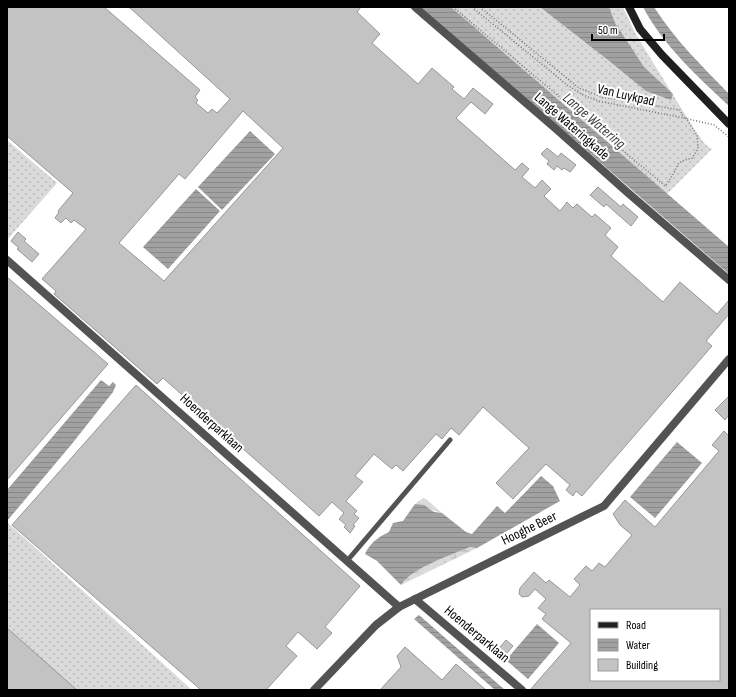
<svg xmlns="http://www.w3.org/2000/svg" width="736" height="697" font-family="'Sofia Sans Condensed',sans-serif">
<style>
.grass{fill:url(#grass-dots)}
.wetland{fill:url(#wetland-marsh)}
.water{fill:url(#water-rules)}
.building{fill:#c3c3c3;stroke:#979797;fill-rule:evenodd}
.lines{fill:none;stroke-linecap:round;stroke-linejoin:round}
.path{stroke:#757575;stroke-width:1.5;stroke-dasharray:1 2;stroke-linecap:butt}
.lane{stroke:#535353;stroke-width:5}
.street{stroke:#535353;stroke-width:8}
.secondary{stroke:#202020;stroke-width:8}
.labels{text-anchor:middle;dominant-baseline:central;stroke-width:4;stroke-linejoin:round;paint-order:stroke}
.street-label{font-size:14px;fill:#000;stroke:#fff}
.water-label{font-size:15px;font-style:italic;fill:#424242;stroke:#fff}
</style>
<defs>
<pattern id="grass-dots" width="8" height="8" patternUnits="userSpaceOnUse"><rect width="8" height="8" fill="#dadada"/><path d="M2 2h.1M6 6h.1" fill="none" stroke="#b9b9b9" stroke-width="1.8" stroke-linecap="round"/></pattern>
<pattern id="wetland-marsh" width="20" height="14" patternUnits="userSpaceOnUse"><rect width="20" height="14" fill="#dadada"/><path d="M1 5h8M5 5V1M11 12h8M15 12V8" fill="none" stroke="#b9b9b9"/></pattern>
<pattern id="water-rules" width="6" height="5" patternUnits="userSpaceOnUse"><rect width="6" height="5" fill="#a1a1a1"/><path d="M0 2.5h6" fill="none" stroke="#898989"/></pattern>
</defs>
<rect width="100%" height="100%" fill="#fff"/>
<!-- grass -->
<g class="grass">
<path d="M451 7H623L635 33 694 129 705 144 712 149 667 194Z"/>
<path d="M7 140 57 183 7 240Z"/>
<path d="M7 522 192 690H74L7 631Z"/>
</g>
<!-- wetland -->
<g class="wetland">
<path d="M423 498 426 499 442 513C432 511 425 506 415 504Z"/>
<path d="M470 547 477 548 401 585C412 568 451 555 470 547Z"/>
</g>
<!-- water -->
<g class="water">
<path d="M421 7H451L729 247V274Z"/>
<path d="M540 7H609L615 23 644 67 673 94 671 100 646 91 608 60Z"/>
<path d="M643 7H654C675 40 702 66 729 94V106C698 77 663 45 643 7Z"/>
<path d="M250 131 275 154 222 210 198 187Z"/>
<path d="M196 189 220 211 168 269 143 247Z"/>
<path d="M101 380 109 386 113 382 116 385 113 392 71 445 7 521V490Z"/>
<path d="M677 442 702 463 655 518 630 497Z"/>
<path d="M541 476 553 486 560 501 477 548 470 547C451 555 412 568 401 585L377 561 365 554C370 543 378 537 389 532L393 523 403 521 415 504 424 505 434 512 442 513 466 532 472 534 497 506 505 513Z"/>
<path d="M419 615 505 690H495L414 619Z"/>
<path d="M537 624 559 643 528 679 506 660Z"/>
</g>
<!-- building -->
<g class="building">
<path d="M7 7H104L200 90 195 97 198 100 196 103 208 113 212 109 217 113 230 99 129 7H361L357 12 380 34 372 43 418 84 432 68 454 87 452 89 464 99 473 88 493 104 485 114 471 102 456 118 515 170 522 163 529 169 522 177 535 188 542 180 551 189 544 196 560 211 567 202 573 208 577 204 592 217 595 214 611 228 605 235 618 247 611 256 663 302 680 282 717 314 729 300V314L706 341 712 346 582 496 576 491 573 496 566 490 570 485 546 464 513 499 496 483 529 448 483 407 459 435 451 428 442 439 436 434 403 471 396 465 392 469 374 454 355 476 363 482 346 501 357 511 354 514 359 518 353 525 355 526 350 533 344 527 346 525 339 519 344 513 332 502 319 516 163 378 157 384 54 294 56 291 42 279 86 229 74 220 71 223 66 218 61 223 55 218 59 212 58 211 73 193 7 136ZM243 111 283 148 164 281 119 243 179 174 185 179Z"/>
<path d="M547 148 558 157 561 153 576 165 570 172 564 168 562 170 557 166 554 170 547 164 549 161 541 154Z"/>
<path d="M598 187 621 207 623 204 638 217 631 226 606 204 604 207 590 195Z"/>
<path d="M18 232 26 239 24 241 39 254 32 262 17 249 19 248 11 241Z"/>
<path d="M7 277 108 364 7 480Z"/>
<path d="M136 385 360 586 325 627 332 633 317 649 298 632 286 646 297 656 266 690H201L12 525Z"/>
<path d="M729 396V415L725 420 715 410Z"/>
<path d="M724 431 729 436V690H530L571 643 542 619 546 614 538 608 546 599 535 589 529 596 522 597 519 594 520 588 534 572 546 583 549 580 570 597 580 585 574 579 586 566 592 571 599 563 605 567 632 535 620 525 613 514 625 500 655 527 719 451 712 445ZM591 610H719V680H591Z"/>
<path d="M7 628 52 668 77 690H7Z"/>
<path d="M506 640 513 646 501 660 494 654Z"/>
<path d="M405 647 442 680 456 664 486 690H380L401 667 397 656Z"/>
</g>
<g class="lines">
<!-- path -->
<g class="path">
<path d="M453 7 665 186 674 173 678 164 682 161 692 158 698 149 697 135 686 118"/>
<path d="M472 7 566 84 581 94 598 101 684 118 714 125 729 137"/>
<path d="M480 7 579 88 602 97 680 110 684 118"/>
</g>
<!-- lane -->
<path class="lane" d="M347 561 450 440"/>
<!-- street -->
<g class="street">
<path d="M415 7 555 128 627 192 729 280"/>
<path d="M7 260 399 607"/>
<path d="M415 599 522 690"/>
<path d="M314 690 376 625 399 607 604 506 729 359"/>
</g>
<!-- secondary -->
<path class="secondary" d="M629 7 640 29 662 55 729 124"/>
</g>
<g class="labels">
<!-- street labels -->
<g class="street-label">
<text transform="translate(626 95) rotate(13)">Van Luykpad</text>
<text transform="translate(572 126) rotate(41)">Lange Wateringkade</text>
<text transform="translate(212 423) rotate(42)">Hoenderparklaan</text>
<text transform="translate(529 528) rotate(-26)">Hooghe Beer</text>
<text transform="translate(477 634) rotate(40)">Hoenderparklaan</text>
</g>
<!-- water labels -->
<g class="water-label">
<text transform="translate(594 121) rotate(41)">Lange Watering</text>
</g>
</g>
<!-- border -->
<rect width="736" height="697" fill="none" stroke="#000000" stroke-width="16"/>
<!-- legend -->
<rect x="590" y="609" width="130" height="72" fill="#ffffff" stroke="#999999"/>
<rect x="598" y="622" width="20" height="6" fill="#202020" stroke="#999999"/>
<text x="626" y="629" font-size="12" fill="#000000">Road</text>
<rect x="598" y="639" width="20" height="12" fill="url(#water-rules)" stroke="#999999"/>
<text x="626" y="649" font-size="12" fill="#000000">Water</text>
<rect x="598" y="659" width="20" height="12" fill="#c3c3c3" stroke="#999999"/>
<text x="626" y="669" font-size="12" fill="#000000">Building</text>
<!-- scale -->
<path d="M592 34v6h72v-6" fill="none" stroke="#000000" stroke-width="2"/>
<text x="598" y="34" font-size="12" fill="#000000" stroke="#ffffff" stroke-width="3" paint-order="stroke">50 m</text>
</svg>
